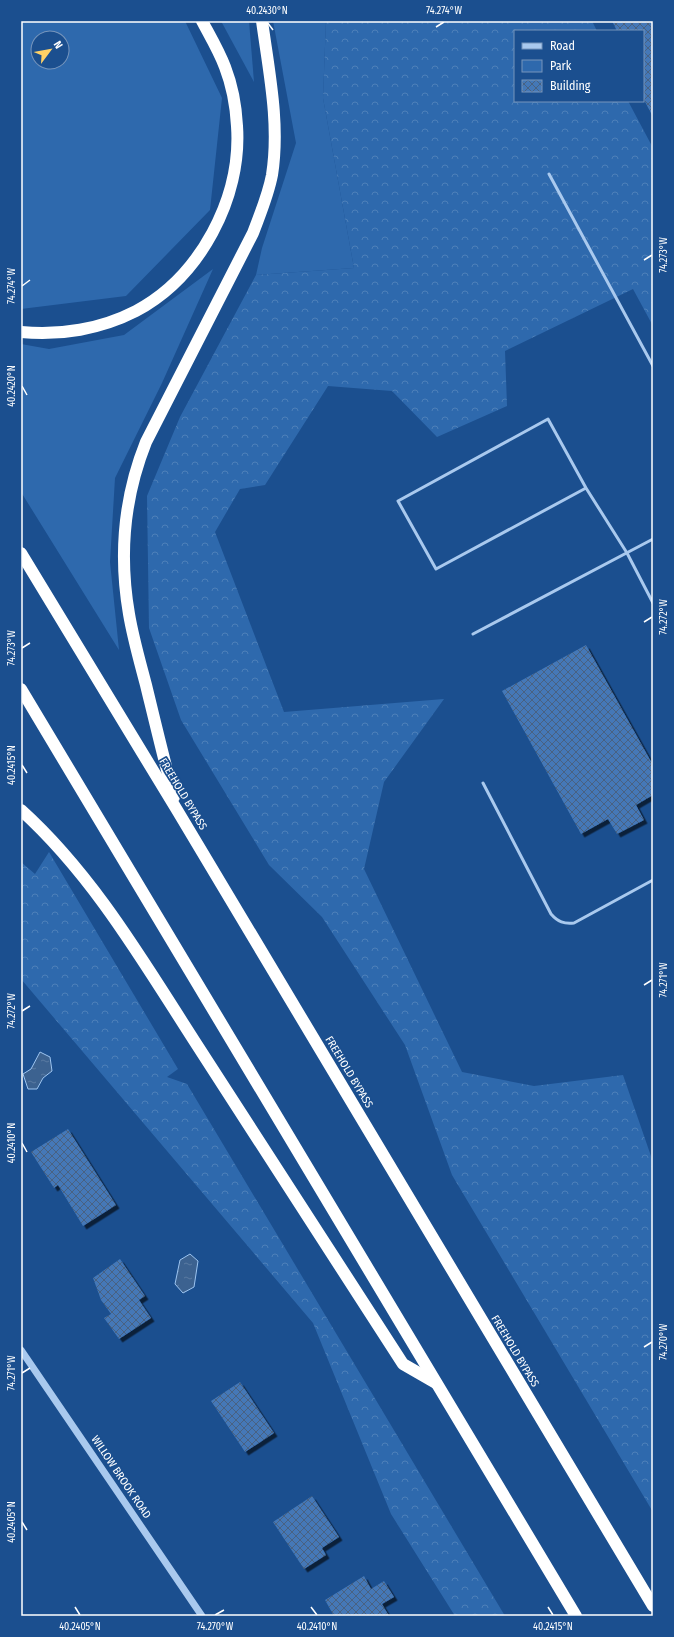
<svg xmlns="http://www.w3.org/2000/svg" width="674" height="1637" font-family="'Fira Sans Condensed',sans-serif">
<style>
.green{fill:#2e69ad;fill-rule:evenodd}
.forest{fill:url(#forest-crowns)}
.water{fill:url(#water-ripples);stroke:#9cc4f0}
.building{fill:url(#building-cross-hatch);filter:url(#shadow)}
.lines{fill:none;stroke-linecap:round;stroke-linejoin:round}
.service{stroke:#a9c9ee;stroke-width:3}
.tertiary{stroke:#a9c9ee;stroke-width:7}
.motorway{stroke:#fff;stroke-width:12}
.ticks{fill:none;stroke:#fff;stroke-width:1.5}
.labels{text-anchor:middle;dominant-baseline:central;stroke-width:3.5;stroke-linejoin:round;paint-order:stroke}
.street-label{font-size:11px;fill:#fff;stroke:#1b4f8f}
.neatline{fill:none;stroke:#fff;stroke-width:1.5}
.ticks-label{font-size:10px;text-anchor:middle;fill:#fff}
</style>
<defs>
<pattern id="forest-crowns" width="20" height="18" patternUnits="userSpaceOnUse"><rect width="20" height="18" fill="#2e69ad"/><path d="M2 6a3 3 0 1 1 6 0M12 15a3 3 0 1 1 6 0" fill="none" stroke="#4d80b9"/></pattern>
<pattern id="water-ripples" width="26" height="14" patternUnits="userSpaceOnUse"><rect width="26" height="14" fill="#3c6290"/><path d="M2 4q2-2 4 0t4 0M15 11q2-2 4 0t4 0" fill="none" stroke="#597aa1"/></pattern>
<pattern id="building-cross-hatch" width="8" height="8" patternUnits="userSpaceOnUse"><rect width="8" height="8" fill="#4478b7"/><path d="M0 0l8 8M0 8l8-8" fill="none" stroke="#486282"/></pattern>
<filter id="shadow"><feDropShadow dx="3.5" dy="3.5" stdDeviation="0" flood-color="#0009"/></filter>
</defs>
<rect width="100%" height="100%" fill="#1b4f8f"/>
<!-- green -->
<g class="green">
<path d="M21 21H185L222 98 210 210 126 296 21 309ZM38 38H62V62H38Z"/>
<path d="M221 21H249L254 82Z"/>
<path d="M273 21H326L323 98 354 268 256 275 262 248 296 143Z"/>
<path d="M213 269 162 383 115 478 110 562 119 650 21 492V344L49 349 124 335Z"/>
</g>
<!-- forest -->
<g class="forest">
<path d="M326 21H592L597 31H515V101H628L653 148V326L633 289 505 351 507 406 437 437 392 391 328 386 265 485 240 489 215 532 284 712 444 699 384 782 364 869 462 1072 534 1086 623 1075 653 1162V1512L452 1175 405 1045 322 917 269 865 181 720 149 628 147 496 180 417 256 275 354 268 323 98Z"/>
<path d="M49 852 178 1069 167 1077 187 1084 505 1616H455L391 1514 313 1323 21 979V862L35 874Z"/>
</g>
<!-- water -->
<g class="water">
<path d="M40 1052 50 1057 52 1071 43 1078 37 1089H28L23 1074 31 1069Z"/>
<path d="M190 1254 198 1261 194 1287 183 1293 175 1284 180 1260Z"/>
</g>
<!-- building -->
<g class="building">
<path d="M612 21H653V117L643 98V31H617Z"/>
<path d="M586 645 653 765V795L636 805 644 820 617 834 608 819 581 834 502 691Z"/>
<path d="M68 1129 116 1205 83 1226 58 1185 54 1188 31 1152Z"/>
<path d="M120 1259 145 1296 139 1300 151 1318 119 1339 104 1318 111 1314 101 1300 93 1278Z"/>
<path d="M240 1382 274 1433 245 1452 211 1401Z"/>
<path d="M312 1496 339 1537 322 1548 326 1555 304 1569 273 1522Z"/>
<path d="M364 1576 371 1589 384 1581 394 1597 382 1604 389 1616H334L325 1600Z"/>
</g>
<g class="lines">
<!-- service -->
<g class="service">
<path d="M549 174 653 366"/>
<path d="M586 488 436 569 398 501 548 419 586 488 627 553 653 603"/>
<path d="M473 634 653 539"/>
<path d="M483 783 551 914C558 922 564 924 574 923L653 880"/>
</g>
<!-- tertiary -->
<path class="tertiary" d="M21 1350 202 1616"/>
<!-- motorway -->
<g class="motorway">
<path d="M21 332C60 336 101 329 136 311 200 277 242 198 237 126 236 107 232 85 225 67 219 51 210 36 202 21"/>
<path d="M21 553 177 810 653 1606"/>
<path d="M21 689 576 1616"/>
<path d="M174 797C164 760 155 722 146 685 140 662 133 638 129 614 119 556 124 497 146 442L253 233C260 214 268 196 272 175 280 124 269 72 262 21"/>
<path d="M21 810C94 876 144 963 197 1045 265 1152 334 1258 403 1364L436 1383"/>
</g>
</g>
<!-- ticks -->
<path class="ticks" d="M267 22 273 30M436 27 444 22M644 260 652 255M22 286 30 280M22 386 27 395M644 622 652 617M22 648 30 643M22 765 27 773M644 985 652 980M22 1011 30 1006M22 1143 27 1152M644 1347 652 1342M22 1373 30 1368M22 1522 27 1530M75 1607 80 1615M311 1607 317 1615M548 1607 553 1615M215 1615 224 1610"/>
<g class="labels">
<!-- street labels -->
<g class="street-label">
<text transform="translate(183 794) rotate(59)">FREEHOLD BYPASS</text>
<text transform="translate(349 1072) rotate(59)">FREEHOLD BYPASS</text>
<text transform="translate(515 1351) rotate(59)">FREEHOLD BYPASS</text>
<text transform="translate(121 1477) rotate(56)">WILLOW BROOK ROAD</text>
</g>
</g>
<!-- border -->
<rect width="674" height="1637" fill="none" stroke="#1b4f8f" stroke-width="44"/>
<!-- legend -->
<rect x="514" y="30" width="130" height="72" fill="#1b4f8f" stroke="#7695bc"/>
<rect x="522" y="43" width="20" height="6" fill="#a9c9ee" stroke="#7695bc"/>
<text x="550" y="50" font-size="12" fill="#ffffff">Road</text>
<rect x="522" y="60" width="20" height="12" fill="#2e69ad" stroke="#7695bc"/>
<text x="550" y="70" font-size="12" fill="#ffffff">Park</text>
<rect x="522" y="80" width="20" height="12" fill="url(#building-cross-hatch)" stroke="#7695bc"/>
<text x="550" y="90" font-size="12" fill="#ffffff">Building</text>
<!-- north arrow -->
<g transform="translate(50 50) rotate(58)"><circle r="19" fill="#1b4f8f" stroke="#7695bc"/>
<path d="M0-3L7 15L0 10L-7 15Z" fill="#ffd166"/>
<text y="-6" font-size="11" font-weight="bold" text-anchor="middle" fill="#ffffff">N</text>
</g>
<rect x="22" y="22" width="630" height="1593" class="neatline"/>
<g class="ticks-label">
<text x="267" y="14">40.2430°N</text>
<text x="444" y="14">74.274°W</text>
<text transform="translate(663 255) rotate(-90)" y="4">74.273°W</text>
<text transform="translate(11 286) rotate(-90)" y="4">74.274°W</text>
<text transform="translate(11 386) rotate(-90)" y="4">40.2420°N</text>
<text transform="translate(663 617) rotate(-90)" y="4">74.272°W</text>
<text transform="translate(11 648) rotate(-90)" y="4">74.273°W</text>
<text transform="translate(11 765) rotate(-90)" y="4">40.2415°N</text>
<text transform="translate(663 980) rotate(-90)" y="4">74.271°W</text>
<text transform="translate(11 1011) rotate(-90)" y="4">74.272°W</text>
<text transform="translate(11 1143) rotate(-90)" y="4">40.2410°N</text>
<text transform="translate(663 1342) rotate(-90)" y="4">74.270°W</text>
<text transform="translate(11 1373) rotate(-90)" y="4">74.271°W</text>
<text transform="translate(11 1522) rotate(-90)" y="4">40.2405°N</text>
<text x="80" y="1630">40.2405°N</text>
<text x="215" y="1630">74.270°W</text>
<text x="317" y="1630">40.2410°N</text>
<text x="553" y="1630">40.2415°N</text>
</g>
</svg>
